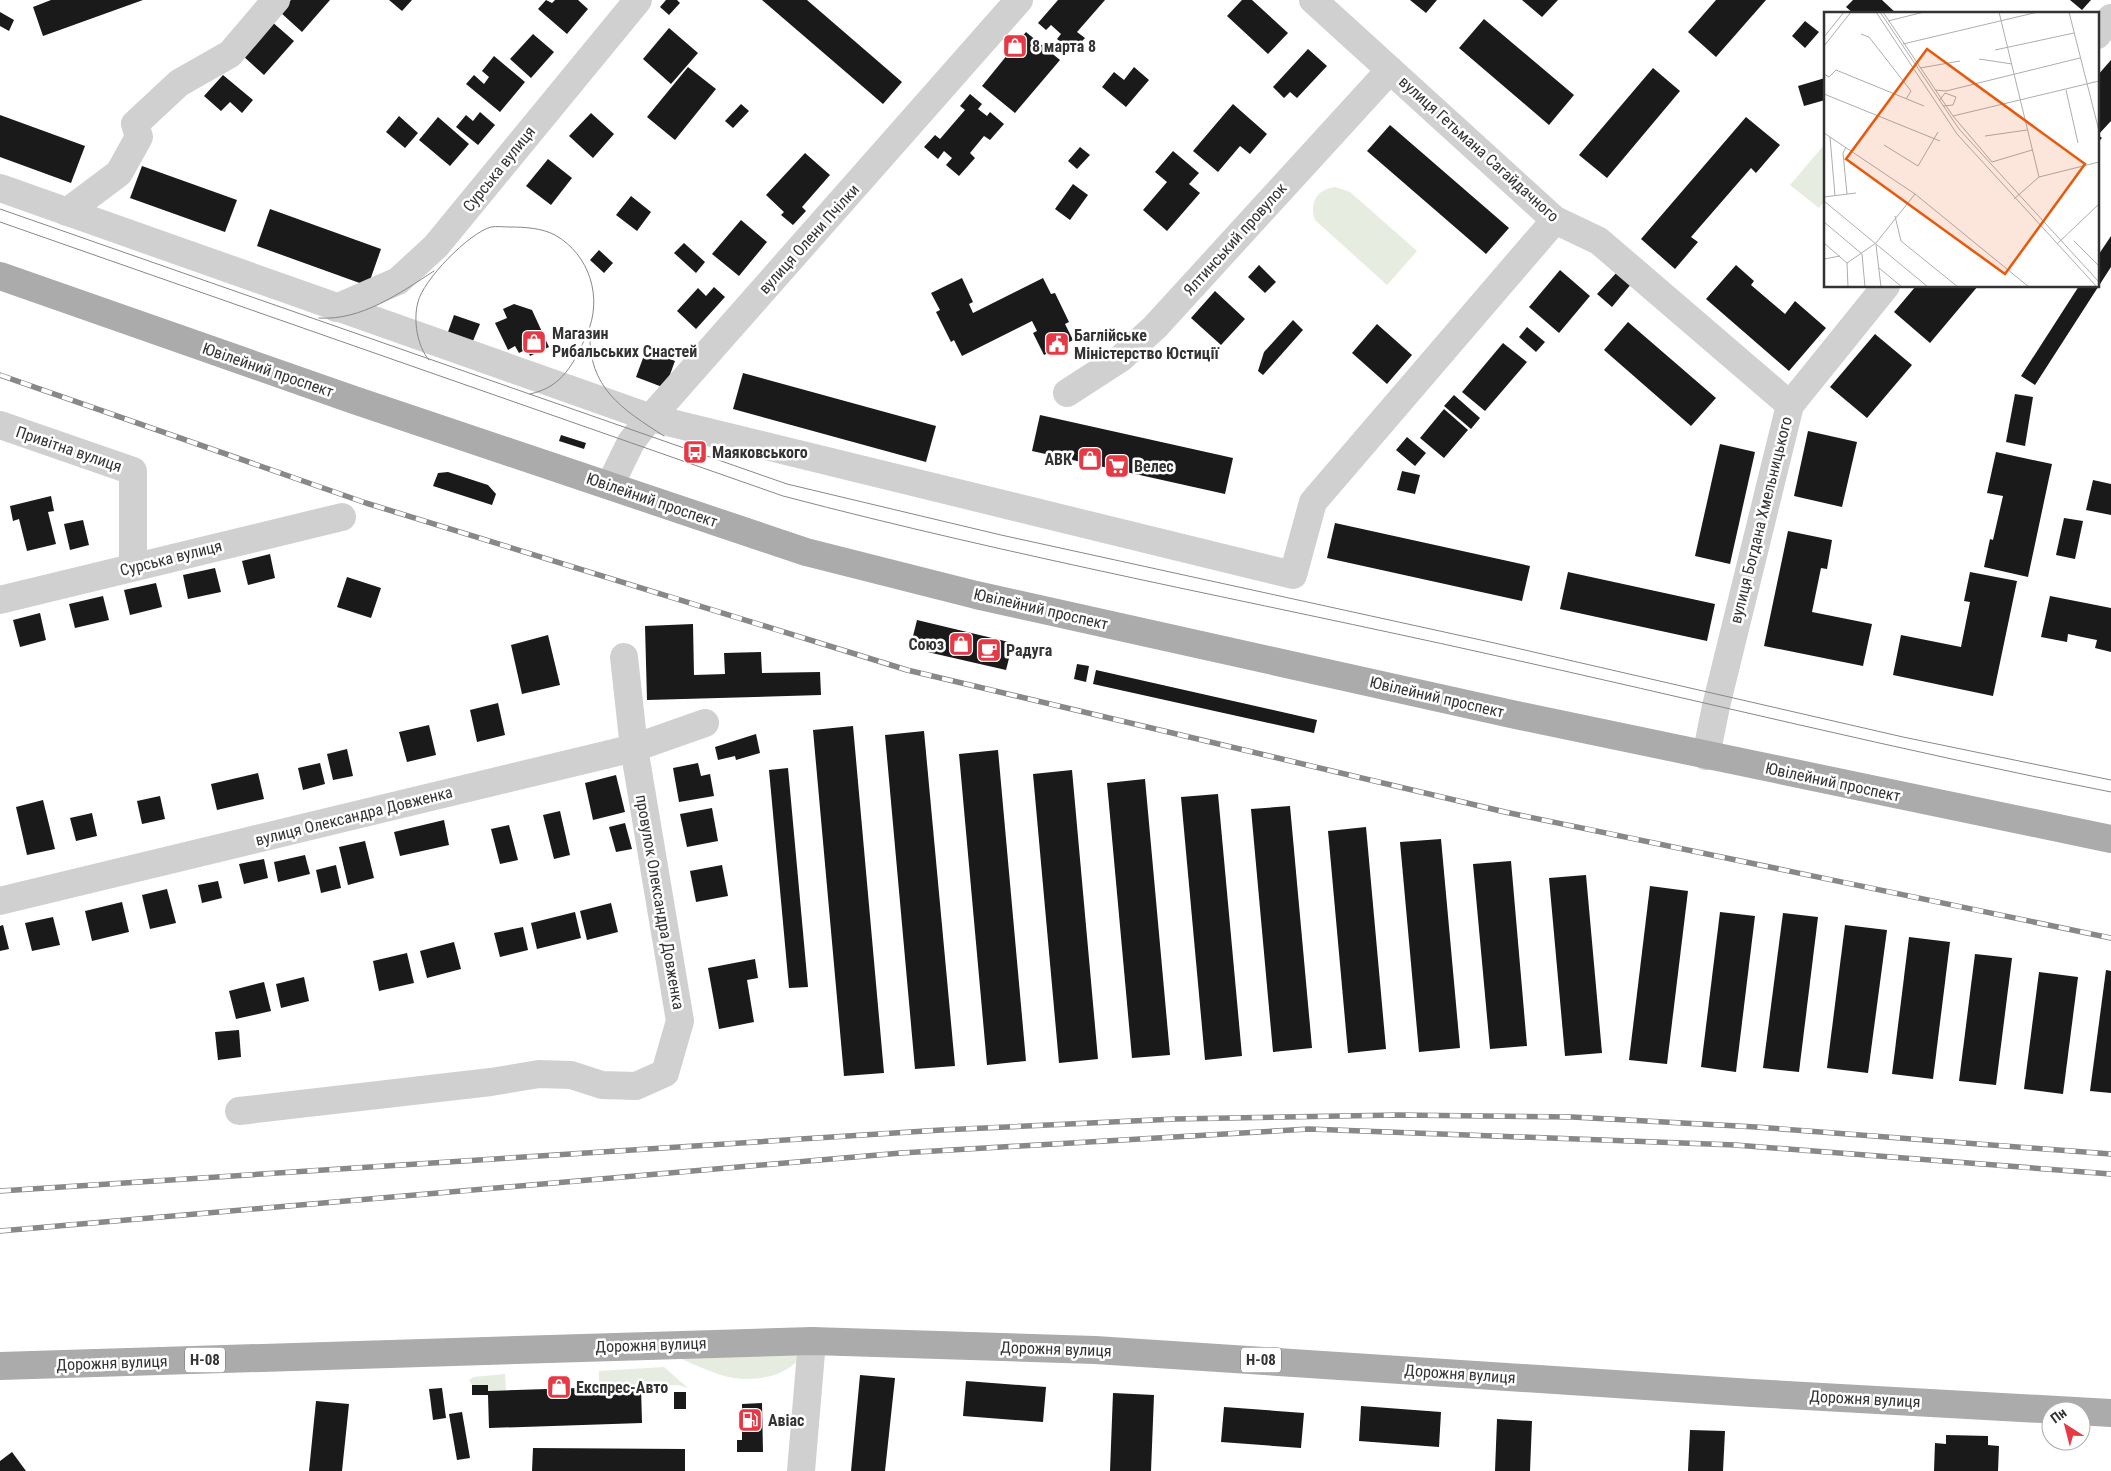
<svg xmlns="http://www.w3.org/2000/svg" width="2111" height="1471" font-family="'Roboto Condensed',sans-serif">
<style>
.green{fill:#e6ecdf}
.building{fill:#1a1a1a}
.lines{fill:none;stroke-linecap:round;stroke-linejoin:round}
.minor{stroke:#d0d0d0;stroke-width:28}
.major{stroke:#ababab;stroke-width:28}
.tram{stroke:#888;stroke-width:1}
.rail-casing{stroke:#888;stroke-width:5.5}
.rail{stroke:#fff;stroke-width:4;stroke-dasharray:11;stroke-linecap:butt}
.labels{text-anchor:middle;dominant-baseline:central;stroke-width:5;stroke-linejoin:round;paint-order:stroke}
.shield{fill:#fff;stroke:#707070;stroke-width:1}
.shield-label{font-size:15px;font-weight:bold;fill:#333}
.poi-label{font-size:16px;font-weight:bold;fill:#333;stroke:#fff;text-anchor:start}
.street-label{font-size:16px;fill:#333;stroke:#fff}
.inset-road{fill:none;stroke:#adadad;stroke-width:1}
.view{fill:#e8590c;fill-opacity:0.15;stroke:#e8590c;stroke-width:2.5}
.inset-edge{fill:none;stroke:#333;stroke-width:2.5}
</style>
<rect width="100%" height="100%" fill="#fff"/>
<!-- green -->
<g class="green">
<path d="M1825 144V201L1819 208 1790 185Z"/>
<path d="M1335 187 1350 192 1417 251 1387 285 1315 220C1309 203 1317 189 1335 187Z"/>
<path d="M794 1348 799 1359C784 1377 756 1381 734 1378 717 1376 685 1360 668 1353Z"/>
<path d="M664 1367 688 1388 678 1385 599 1387V1371Z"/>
<path d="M505 1374 506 1390 488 1391V1385H472L469 1380 474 1377Z"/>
</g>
<!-- building -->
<g class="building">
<path d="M51 0H143L43 36 33 7Z"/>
<path d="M291 0H330L302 32 280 12Z"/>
<path d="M389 0H412L402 11Z"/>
<path d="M546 0 552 3 555 0H578L588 9 567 34 538 9Z"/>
<path d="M666 0H677L680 3 669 15 660 7Z"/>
<path d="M762 0H807L902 82 883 104Z"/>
<path d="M1058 0H1105L1077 32 1085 38 1072 52 1057 39 1061 34 1051 25 1046 30 1038 23Z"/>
<path d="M1242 0H1252L1288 33 1268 54 1227 16Z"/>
<path d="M1410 0H1437L1426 13Z"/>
<path d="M1522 0H1558L1542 17Z"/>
<path d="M1716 0H1766L1716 57 1688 32Z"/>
<path d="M1853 0H1882L1897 14H1854L1846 7Z"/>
<path d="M2070 0H2091L2082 10Z"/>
<path d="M0 12 14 20 9 31 0 26Z"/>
<path d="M1484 19 1574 95 1549 125 1459 48Z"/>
<path d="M271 21 294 41 264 75 242 55Z"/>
<path d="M1805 21 1819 32 1805 48 1792 36Z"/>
<path d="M669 28 698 53 671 84 643 59Z"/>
<path d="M1026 32 1060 60 1015 113 982 86Z"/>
<path d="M533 34 554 52 531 78 510 59Z"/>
<path d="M1308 49 1327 66 1297 98 1290 92 1284 98 1273 87Z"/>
<path d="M494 56 525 82 500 112 466 84 474 75 484 84 489 77 482 71Z"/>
<path d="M2111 60V121L2098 135 2102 138 2097 143V76Z"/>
<path d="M688 67 716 89 675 140 647 117Z"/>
<path d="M1134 67 1149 80 1126 107 1102 87 1114 72 1124 80Z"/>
<path d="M1653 68 1680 91 1607 178 1579 155Z"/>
<path d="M223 75 253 100 242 113 230 102 221 111 204 96Z"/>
<path d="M1825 78V100L1804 106 1798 86Z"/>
<path d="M970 94 982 104 978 109 987 116 990 112 1004 124 990 140 984 136 970 153 975 158 959 176 946 165 952 158 944 151 938 159 924 147 935 135 940 139 965 110 960 106Z"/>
<path d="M741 104 749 111 733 128 725 121Z"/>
<path d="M1233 104 1267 134 1250 154 1240 146 1218 172 1193 151Z"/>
<path d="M480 112 495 125 478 145 456 127 466 115 473 121Z"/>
<path d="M591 113 614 134 593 158 569 136Z"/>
<path d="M0 115 85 146 71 183 0 157Z"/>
<path d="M399 116 418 133 405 148 386 132Z"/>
<path d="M438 117 469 144 450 166 419 140Z"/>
<path d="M1746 117 1780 145 1756 173 1751 168 1691 237 1698 242 1675 269 1641 239Z"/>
<path d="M1390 125 1509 228 1486 254 1367 151Z"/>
<path d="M1080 147 1090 155 1077 169 1068 161Z"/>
<path d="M1173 151 1199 173 1189 184 1200 193 1167 231 1143 210 1167 182 1155 172Z"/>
<path d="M805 153 830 175 802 207 806 211 793 225 781 215 784 212 766 195Z"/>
<path d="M548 159 572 178 551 205 526 186Z"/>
<path d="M142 166 237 200 225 232 130 198Z"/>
<path d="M1073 184 1088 195 1070 220 1055 209Z"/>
<path d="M631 196 651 212 637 231 616 215Z"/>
<path d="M270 209 381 249 368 286 257 246Z"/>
<path d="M741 220 767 242 739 276 712 254Z"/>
<path d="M2111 236V267L2035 385 2021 376 2079 286H2097V257Z"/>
<path d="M684 243 705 262 696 273 674 253Z"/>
<path d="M599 250 613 263 604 273 590 260Z"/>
<path d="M1259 265 1276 282 1265 293 1248 277Z"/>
<path d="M1736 265 1754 281 1751 285 1785 314 1795 301 1826 328 1789 371 1706 299Z"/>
<path d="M1560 270 1590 296 1559 333 1529 307Z"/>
<path d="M1618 271 1632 283 1612 307 1597 294Z"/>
<path d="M962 278 973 302 969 304 973 313 1043 278 1051 294 1055 293 1069 322 1065 324 1073 340 1044 355 1033 333 1037 331 1032 321 962 356 954 340 951 342 936 312 940 310 931 293Z"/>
<path d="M1916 286H1978L1930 343 1894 312Z"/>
<path d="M714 287 725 297 696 329 677 311 698 288 706 296Z"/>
<path d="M1215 291 1245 319 1221 345 1191 318Z"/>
<path d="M514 304 532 310 549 347 530 356 527 349 519 353 515 346 508 350 495 323 507 318 503 309Z"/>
<path d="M454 315 480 324 473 341 448 332Z"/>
<path d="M1293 320 1303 330 1263 375 1258 371 1264 352Z"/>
<path d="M1628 322 1716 398 1691 426 1604 350Z"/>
<path d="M1377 324 1412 355 1387 384 1352 353Z"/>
<path d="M1527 327 1545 342 1536 352 1519 337Z"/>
<path d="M1875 334 1912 365 1867 418 1830 387Z"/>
<path d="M1503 343 1527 362 1485 411 1462 392Z"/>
<path d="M646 350 675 361 665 388 636 377Z"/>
<path d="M743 373 936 426 926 462 733 409Z"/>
<path d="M2015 394 2033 397 2025 446 2006 442Z"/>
<path d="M1454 395 1480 418 1471 429 1444 406Z"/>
<path d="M1444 409 1468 430 1444 458 1420 438Z"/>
<path d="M1040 415 1233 458 1225 494 1032 451Z"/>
<path d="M1808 431 1857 442 1842 507 1794 496Z"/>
<path d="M561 435 586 443 584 449 559 441Z"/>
<path d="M1407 437 1426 453 1415 466 1396 450Z"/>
<path d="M1720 444 1755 452 1730 564 1695 556Z"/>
<path d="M1996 452 2052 464 2028 577 1984 567 1990 539 1993 540 2003 496 1987 493Z"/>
<path d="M1402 471 1420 475 1415 494 1397 490Z"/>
<path d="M448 472 488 485 496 494 492 505 433 486 438 473Z"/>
<path d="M2093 480 2111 484V515L2086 510Z"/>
<path d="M51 496 54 511 48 512 56 544 27 551 19 519 13 521 10 506Z"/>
<path d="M2064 518 2083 521 2075 559 2056 555Z"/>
<path d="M83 520 89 545 70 550 64 524Z"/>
<path d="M1335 523 1530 566 1522 601 1327 558Z"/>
<path d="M1788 531 1832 540 1827 569 1821 568 1812 612 1872 624 1863 666 1764 646Z"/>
<path d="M270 554 275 578 248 585 242 561Z"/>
<path d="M215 568 221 592 188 599 183 575Z"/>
<path d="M1568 572 1715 604 1707 641 1560 609Z"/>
<path d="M1970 572 2017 581 1993 696 1893 675 1901 635 1961 647 1970 602 1964 601Z"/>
<path d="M347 577 381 588 371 618 337 607Z"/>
<path d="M156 583 162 607 130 615 124 590Z"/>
<path d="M103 596 109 620 75 628 69 604Z"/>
<path d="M2050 596 2111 608V652L2095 648 2097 640 2082 637 2068 634 2067 642 2041 637Z"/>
<path d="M40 613 46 640 20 647 13 620Z"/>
<path d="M917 620 1013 643 1006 670 910 648Z"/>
<path d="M693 624 694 675 725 674 724 653 761 652 762 673 820 672 821 695 647 700 645 626Z"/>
<path d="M548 635 560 685 522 694 511 645Z"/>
<path d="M1077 664 1089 666 1086 682 1074 679Z"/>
<path d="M1096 670 1317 720 1314 733 1093 684Z"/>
<path d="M498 703 505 735 477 742 470 710Z"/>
<path d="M429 725 436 755 407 762 399 732Z"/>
<path d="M853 726 884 1073 844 1076 813 730Z"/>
<path d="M924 731 955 1066 915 1069 885 735Z"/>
<path d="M756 734 760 753 736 760 735 756 718 760 715 747Z"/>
<path d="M347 749 353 776 333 780 327 754Z"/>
<path d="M998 750 1026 1061 987 1065 959 754Z"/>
<path d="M320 763 325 784 303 790 298 768Z"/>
<path d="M698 763 701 776 710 774 714 796 679 802 673 768Z"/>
<path d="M788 768 808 987 789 988 769 770Z"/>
<path d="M1072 770 1098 1059 1059 1063 1033 774Z"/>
<path d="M258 773 264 799 217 810 211 784Z"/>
<path d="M616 775 625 812 593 820 585 783Z"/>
<path d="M1145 779 1170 1055 1132 1058 1107 783Z"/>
<path d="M1218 794 1242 1056 1205 1060 1181 797Z"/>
<path d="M160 796 165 819 142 824 137 801Z"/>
<path d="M43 800 55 849 27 855 16 807Z"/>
<path d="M1290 806 1312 1048 1273 1052 1251 809Z"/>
<path d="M712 808 718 841 687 847 680 814Z"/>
<path d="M560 811 570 855 554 859 543 815Z"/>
<path d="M92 813 97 836 76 841 70 818Z"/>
<path d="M444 820 449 845 400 856 394 832Z"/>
<path d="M625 823 632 849 616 852 609 827Z"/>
<path d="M509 825 518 860 500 864 491 829Z"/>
<path d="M1366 827 1386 1049 1348 1053 1328 831Z"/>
<path d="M1441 839 1460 1048 1419 1052 1400 842Z"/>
<path d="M365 841 374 878 348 885 339 847Z"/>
<path d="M305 855 310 874 278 882 274 862Z"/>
<path d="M264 859 268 878 244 884 239 864Z"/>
<path d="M1511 861 1527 1046 1490 1049 1473 864Z"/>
<path d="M336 865 341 888 321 893 316 870Z"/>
<path d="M722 865 728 896 696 902 690 871Z"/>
<path d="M1586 875 1602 1053 1565 1056 1549 878Z"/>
<path d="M218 881 222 898 202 903 198 885Z"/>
<path d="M1650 886 1688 891 1667 1064 1629 1060Z"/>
<path d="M167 889 176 923 150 929 142 895Z"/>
<path d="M122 902 129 932 92 941 85 911Z"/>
<path d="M611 903 618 932 587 940 580 911Z"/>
<path d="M575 912 581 938 537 949 531 923Z"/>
<path d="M1720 912 1755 916 1736 1072 1701 1067Z"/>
<path d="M1783 913 1818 917 1799 1072 1763 1068Z"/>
<path d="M53 917 60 945 32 951 25 923Z"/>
<path d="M3 925 9 949 0 951V926Z"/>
<path d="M1845 925 1887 930 1868 1073 1827 1068Z"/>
<path d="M523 927 528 950 500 957 494 933Z"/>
<path d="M1909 937 1950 942 1933 1079 1892 1074Z"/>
<path d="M454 942 461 969 427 978 420 951Z"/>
<path d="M407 953 414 983 379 991 373 961Z"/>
<path d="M1975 954 2012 958 1996 1085 1959 1081Z"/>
<path d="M755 959 758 978 747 980 754 1022 719 1029 708 968Z"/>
<path d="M2106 970 2111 971V1093L2090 1091Z"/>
<path d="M2039 972 2078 977 2063 1094 2024 1089Z"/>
<path d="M304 977 309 1001 281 1008 276 984Z"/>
<path d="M264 982 271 1011 236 1019 229 991Z"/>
<path d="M239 1030 241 1057 218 1060 215 1032Z"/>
<path d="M860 1375 895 1378 885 1471H851Z"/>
<path d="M966 1381 1046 1387 1043 1422 963 1416Z"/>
<path d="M472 1385H488V1391L641 1386 642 1423 489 1428 488 1395H472Z"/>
<path d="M442 1388 446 1418 433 1420 429 1389Z"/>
<rect x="674" y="1392" width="12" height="17"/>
<path d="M1113 1393 1154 1395 1151 1471H1110Z"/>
<path d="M316 1401 349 1404 342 1471H309Z"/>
<path d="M762 1403 763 1452H737V1440H742V1404Z"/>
<path d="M1361 1406 1441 1412 1439 1447 1359 1441Z"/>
<path d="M1224 1407 1304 1413 1301 1448 1221 1442Z"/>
<path d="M462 1412 470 1458 457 1460 449 1414Z"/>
<path d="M1497 1419 1532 1421 1530 1471H1495Z"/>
<path d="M1690 1430 1725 1431 1723 1471H1688Z"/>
<path d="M1946 1435 1988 1436V1445L1999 1446 1998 1471H1934L1935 1443 1946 1444Z"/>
<path d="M533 1448 685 1449V1471H532Z"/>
<path d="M12 1452 26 1471H0V1461Z"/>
</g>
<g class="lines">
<!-- minor -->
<g class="minor">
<path d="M1313 0 1555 220 1599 241 1790 405"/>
<path d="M2097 35 2111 18"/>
<path d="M0 188 651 418 1293 575 1313 502 1555 220"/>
<path d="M67 212 119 173 139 137 135 124 179 83 230 54 276 0"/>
<path d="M336 308 398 281 436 246 638 0"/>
<path d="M1067 393 1121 358 1155 327 1390 70"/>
<path d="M0 425 133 471V567"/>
<path d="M610 485 631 442 645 424 1019 0"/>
<path d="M0 600 342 517"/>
<path d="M1706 756 1716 706 1790 405 1886 286"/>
<path d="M0 901 634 748 705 723"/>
<path d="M239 1111 491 1082 539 1074 571 1075 602 1085 636 1086 665 1073 680 1021 634 748 624 657"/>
<path d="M801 1471 812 1341"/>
</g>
<!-- major -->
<g class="major">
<path d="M0 276 354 400 806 552 976 595 1516 715 2111 839"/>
<path d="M0 1366 812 1341 1095 1350 1752 1393 2111 1413"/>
</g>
<!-- tram -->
<g class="tram">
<path d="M0 209 787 484 1001 535 1490 642 1903 737 2111 780"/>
<path d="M0 222 783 496C1015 557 1250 601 1484 653 1693 699 1901 751 2111 792"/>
<path d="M319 318C361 321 400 293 434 271"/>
<path d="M590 333C588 388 622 409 664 436"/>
<path d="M429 360C417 346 413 320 418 302 423 280 469 233 491 227 497 226 504 227 510 227 524 227 542 228 555 235 590 255 603 298 587 334 574 363 563 387 530 394"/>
</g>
<defs>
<g id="rail">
<path d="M0 375 366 503 907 670 1505 812 2111 938"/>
<path d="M0 1191 941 1130 1175 1119 1398 1115 1572 1117 1756 1127 2111 1154"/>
<path d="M0 1231 901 1153 1309 1129 1735 1145 2111 1174"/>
</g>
</defs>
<!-- rail casing -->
<use href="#rail" class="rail-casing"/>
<!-- rail -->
<use href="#rail" class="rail"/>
</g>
<!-- icons -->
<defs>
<symbol id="shop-square" viewBox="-11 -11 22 22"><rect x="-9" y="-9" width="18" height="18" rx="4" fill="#e63946" stroke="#fff"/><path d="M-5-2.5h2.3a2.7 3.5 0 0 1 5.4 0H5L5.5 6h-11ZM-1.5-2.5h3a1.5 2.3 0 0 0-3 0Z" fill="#fff"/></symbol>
<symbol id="civic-square" viewBox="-11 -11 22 22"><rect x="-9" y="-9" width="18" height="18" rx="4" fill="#e63946" stroke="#fff"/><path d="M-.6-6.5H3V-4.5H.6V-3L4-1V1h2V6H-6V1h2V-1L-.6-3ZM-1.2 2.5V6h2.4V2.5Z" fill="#fff"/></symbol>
<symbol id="bus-square" viewBox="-11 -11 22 22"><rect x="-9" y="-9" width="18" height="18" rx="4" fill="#e63946" stroke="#fff"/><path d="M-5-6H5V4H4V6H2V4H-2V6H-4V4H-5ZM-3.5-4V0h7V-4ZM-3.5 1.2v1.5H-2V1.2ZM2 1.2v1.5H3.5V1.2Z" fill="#fff"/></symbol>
<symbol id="supermarket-square" viewBox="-11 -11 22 22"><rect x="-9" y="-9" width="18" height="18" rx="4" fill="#e63946" stroke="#fff"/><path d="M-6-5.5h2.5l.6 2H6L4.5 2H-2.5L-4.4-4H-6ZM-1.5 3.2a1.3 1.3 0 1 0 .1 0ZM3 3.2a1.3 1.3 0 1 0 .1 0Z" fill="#fff"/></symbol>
<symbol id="cafe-square" viewBox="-11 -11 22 22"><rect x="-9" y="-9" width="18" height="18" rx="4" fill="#e63946" stroke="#fff"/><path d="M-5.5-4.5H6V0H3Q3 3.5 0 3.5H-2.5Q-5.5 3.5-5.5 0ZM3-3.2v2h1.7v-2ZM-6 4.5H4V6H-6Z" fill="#fff"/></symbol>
<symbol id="fuel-square" viewBox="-11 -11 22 22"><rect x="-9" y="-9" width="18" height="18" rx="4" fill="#e63946" stroke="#fff"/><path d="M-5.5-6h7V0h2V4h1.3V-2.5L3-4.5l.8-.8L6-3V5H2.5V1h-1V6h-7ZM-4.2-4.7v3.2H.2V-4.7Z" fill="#fff"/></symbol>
</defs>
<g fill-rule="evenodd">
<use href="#shop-square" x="1001" y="32" width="28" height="28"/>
<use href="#shop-square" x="520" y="328" width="28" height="28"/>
<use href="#civic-square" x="1043" y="330" width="28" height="28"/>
<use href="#bus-square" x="681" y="438" width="28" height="28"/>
<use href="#shop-square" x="1076" y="445" width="28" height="28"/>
<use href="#supermarket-square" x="1103" y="452" width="28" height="28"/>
<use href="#shop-square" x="947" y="630" width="28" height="28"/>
<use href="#cafe-square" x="975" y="636" width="28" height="28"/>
<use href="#shop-square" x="545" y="1373" width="28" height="28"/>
<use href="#fuel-square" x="736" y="1406" width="28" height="28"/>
</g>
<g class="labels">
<!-- shield labels -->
<g class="shield">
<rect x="185" y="1347.5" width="40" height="25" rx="4"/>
<rect x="1241" y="1347.5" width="40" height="25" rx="4"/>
</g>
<g class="shield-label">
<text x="205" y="1360">Н-08</text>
<text x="1261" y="1360">Н-08</text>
</g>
<!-- poi labels -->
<g class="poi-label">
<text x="1032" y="46">8 марта 8</text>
<text x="552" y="333">Магазин<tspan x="552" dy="18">Рибальських Снастей</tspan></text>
<text x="1074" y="335">Баглійське<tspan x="1074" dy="18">Міністерство Юстиції</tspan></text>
<text x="712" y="452">Маяковського</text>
<text x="1072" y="459" text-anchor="end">АВК</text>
<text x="1134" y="466">Велес</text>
<text x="944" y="644" text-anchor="end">Союз</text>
<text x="1006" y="650">Радуга</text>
<text x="576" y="1387">Експрес-Авто</text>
<text x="768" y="1420">Авіас</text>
</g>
<!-- street labels -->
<g class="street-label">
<text transform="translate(1479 149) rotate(42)">вулиця Гетьмана Сагайдачного</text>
<text transform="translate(499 169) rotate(-51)">Сурська вулиця</text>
<text transform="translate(809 239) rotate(-48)">вулиця Олени Пчілки</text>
<text transform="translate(1235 239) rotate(-48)">Ялтинський провулок</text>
<text transform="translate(268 370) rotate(19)">Ювілейний проспект</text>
<text transform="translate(69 449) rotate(19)">Привітна вулиця</text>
<text transform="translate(652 500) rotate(19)">Ювілейний проспект</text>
<text transform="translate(1761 520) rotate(-76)">вулиця Богдана Хмельницького</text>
<text transform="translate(171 558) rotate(-14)">Сурська вулиця</text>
<text transform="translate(1041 609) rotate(13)">Ювілейний проспект</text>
<text transform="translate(1437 697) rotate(13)">Ювілейний проспект</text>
<text transform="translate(1833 782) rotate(12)">Ювілейний проспект</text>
<text transform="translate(354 816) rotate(-14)">вулиця Олександра Довженка</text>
<text transform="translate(660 902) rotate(80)">провулок Олександра Довженка</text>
<text transform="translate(651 1345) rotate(-2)">Дорожня вулиця</text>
<text transform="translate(1056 1349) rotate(2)">Дорожня вулиця</text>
<text transform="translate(112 1363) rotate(-2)">Дорожня вулиця</text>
<text transform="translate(1460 1374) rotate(4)">Дорожня вулиця</text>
<text transform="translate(1865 1399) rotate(3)">Дорожня вулиця</text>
</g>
</g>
<!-- overview -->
<g transform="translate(1824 12)">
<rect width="275" height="275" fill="#fff"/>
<path class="inset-road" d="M52 0 133 122 273 275M56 0 135 117 275 270M59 0 129 104 168 150 208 138M175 0 215 165M245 0 275 119M64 9 100 0M37 22 45 25 87 79 82 87M0 25 20 0M79 32 214 0M0 34 27 0M171 38 250 21M155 47 188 52M96 56 136 49M0 62 5 65 12 58 100 94M111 78 122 79 256 46M242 78 254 131M0 82 116 129M115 89 121 81 132 85 129 93 119 94M129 104 275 69M0 121 91 182 205 275M161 124 203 118M6 125 11 184M60 133 94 154 114 120M22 135 19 141 23 182M0 185 32 181M190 187 215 165 275 150M0 189 104 275M71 204 77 229 134 275M0 210 38 242 41 275M250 229 275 254M0 231 23 251 24 275M233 232 275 192M52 233 57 275M0 247 16 244M23 251 52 231 91 182M55 256 78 275"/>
<path class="view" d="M103 37 261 152 181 262 22 147Z"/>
<rect width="275" height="275" class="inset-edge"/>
</g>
<!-- north arrow -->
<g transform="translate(2066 1426) rotate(324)"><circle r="24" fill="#ffffff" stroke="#adadad"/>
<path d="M0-4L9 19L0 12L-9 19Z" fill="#e63946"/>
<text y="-8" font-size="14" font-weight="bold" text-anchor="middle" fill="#333333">Пн</text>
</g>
</svg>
